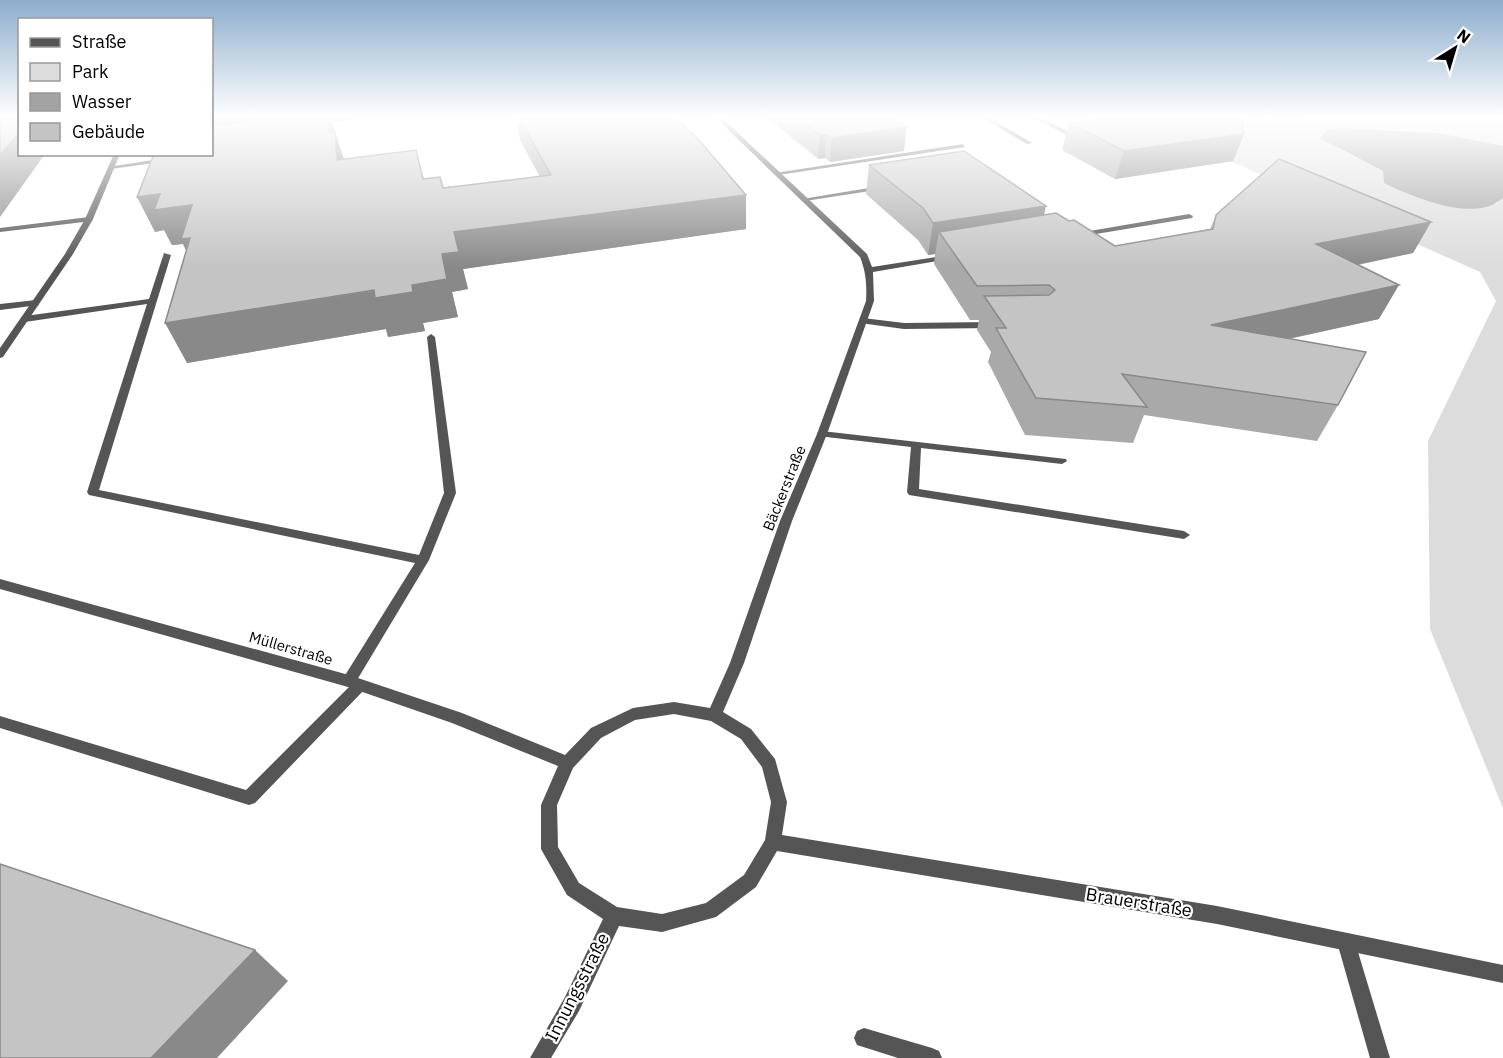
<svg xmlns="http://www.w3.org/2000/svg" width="1503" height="1058" font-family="'IBM Plex Sans',sans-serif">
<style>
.green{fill:#dcdcdc}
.water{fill:#a3a3a3}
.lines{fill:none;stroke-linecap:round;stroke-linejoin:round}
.service{fill:#555;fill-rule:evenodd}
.minor{fill:#555;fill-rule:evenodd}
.wall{fill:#a9a9a9}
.shaded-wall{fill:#898989}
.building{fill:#c4c4c4;stroke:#898989;stroke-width:1.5}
.labels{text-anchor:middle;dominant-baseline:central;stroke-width:4.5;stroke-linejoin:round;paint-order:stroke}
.street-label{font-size:15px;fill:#000;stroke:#fff}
.near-street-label{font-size:18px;fill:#000;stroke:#fff}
</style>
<rect width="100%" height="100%" fill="#fff"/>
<!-- green -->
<path class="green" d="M1503 118V146L1439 133 1383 129 1338 149 1383 171 1384 183 1497 204 1503 198V808L1430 629 1428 441 1496 301 1480 272 1136 119Z"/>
<!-- water -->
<path class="water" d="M1341 128 1439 133 1503 146V198C1475 224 1413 197 1384 183L1383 171 1319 138 1328 130Z"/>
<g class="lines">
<!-- service -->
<g class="service">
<path d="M339 118H358L317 125 314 123Z"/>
<path d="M983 118H990L1032 143 1027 144Z"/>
<path d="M1033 118H1041L1081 138 1076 139Z"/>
<path d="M963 144 965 147 778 175 775 173Z"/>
<path d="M166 158 168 161 111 169 108 167Z"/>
<path d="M881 186 883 187V189L805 201 802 199Z"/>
<path d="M89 217 93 219 92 221 0 232V228Z"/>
<path d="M164 253 171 255 99 490 419 555 444 493 427 337 431 334 435 337 456 493 429 560 357 680 365 681 367 685 365 689 255 803 249 805 0 728V716L246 790 349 687 344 685 342 681 344 677 415 563 89 495 87 492 147 304 25 322 21 319 25 316 149 299Z"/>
<path d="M36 300 39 301V305L0 310V304Z"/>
<path d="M863 318 904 323 994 322 998 325 994 328 904 329 860 323 859 321Z"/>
<path d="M822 431 1066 459 1067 461 1062 464 921 448 919 489 1184 531 1190 535 1184 539 909 495 907 492 911 447 818 436 817 434 818 432Z"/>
<path d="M1346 933 1353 935 1355 942 1390 1058H1370L1337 942 1339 935Z"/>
<path d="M864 1028 932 1048 939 1051 942 1058H898L857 1045 854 1038 857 1031Z"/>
</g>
<!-- minor -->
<g class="minor">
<path d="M716 118H722L867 254 872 267 949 255 953 257 949 259 873 272 874 301 827 434 792 521 744 663 723 712 751 729 775 759 787 802 782 835 1217 906 1503 965V983L1217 924 777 851 756 887 716 917 662 932 619 926 579 1011 551 1058H530L565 997 603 919 567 895 541 849V805L558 766 452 723 348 687 0 589V579L349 675 462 713 565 755 591 728 633 708 674 702 710 708 730 663 780 521 817 434 866 301C867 285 866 272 860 257ZM674 714 711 721 741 739 762 767 771 802 765 840 744 875 706 903 662 914 617 907 579 883 558 847 557 805 573 768 601 738 635 720Z"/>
<path d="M114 154H120L93 219 73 254 3 357 0 358V348L65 254 85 219Z"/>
<path d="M1189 214 1193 216 1192 218 1078 237 1074 235 1078 233Z"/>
</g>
</g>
<!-- wall -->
<g class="wall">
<path d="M212 118H332L335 132 344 159 416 150 424 179 443 188 540 177 520 140 516 118H676L746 229 463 269 468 289 452 292 458 317 423 323 425 331 388 337 386 329 187 363 186 250 183 244 172 245 164 230 155 232Z"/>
<path d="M768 118H893L904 151 830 162 825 158 818 159Z"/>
<path d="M1069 123 1244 134 1233 161 1115 179 1062 150Z"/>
<path d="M869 165 1069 221 1115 246 1210 229 1216 215 1431 222 1413 253 1358 265 1379 319 1289 339 1338 405 1317 441 1144 415 1133 443 1025 435 988 362 991 352 977 330 979 320H970L934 264 935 254 928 255 918 240 866 194Z"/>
</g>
<!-- shaded-wall -->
<g class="shaded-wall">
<path d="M212 118H297L212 151Z"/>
<path d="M328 118H332L335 135V132L345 163 337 160Z"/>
<path d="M907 127 904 151 830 162 831 138Z"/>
<path d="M20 132V154H45L0 217V155Z"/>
<path d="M1244 134 1233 161 1115 179 1124 151Z"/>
<path d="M820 135H826L825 158 818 159Z"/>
<path d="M160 194 192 205 199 276 183 244 172 245 164 230 155 232 137 197Z"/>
<path d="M746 195V229L463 269 468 289 452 292 458 317 423 323 425 331 388 337 386 329 187 363 165 323 412 285 442 254 454 232Z"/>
<path d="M1046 206 1039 237 939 232 935 254 928 255 933 223Z"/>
<path d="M1431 222 1413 253 1301 276 1316 244Z"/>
<path d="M1399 285 1379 319 1196 359 1211 325Z"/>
<path d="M255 950 288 981 217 1058H151Z"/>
</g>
<!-- building -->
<g class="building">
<path d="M0 118H20V132L0 155Z"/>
<path d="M277 118H328L330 133 335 132 337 160 416 150 423 179 440 177 443 188 551 175 519 118H676L698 139 746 195 454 232 459 252 442 254 447 279 412 285 413 292 375 298 374 290 165 323 190 238 181 239 192 205 154 210 160 194 137 197 154 154H212V126Z"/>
<path d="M797 118H893L907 127 831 138 826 135H820Z"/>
<path d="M1106 118H1241L1244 134 1124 151 1069 123Z"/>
<path d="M964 151 1046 206 933 223 923 208 869 165Z"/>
<path d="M1279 159 1431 222 1316 244 1399 285 1211 325 1366 352 1338 405 1122 374 1147 407 1036 398 996 328H1006L984 296 1049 295 1055 290 1049 285 977 286 939 232 1056 213 1069 221 1074 220 1115 246 1213 229 1216 215Z"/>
<path d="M0 864 255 950 151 1058H0Z"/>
</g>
<!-- sky -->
<linearGradient id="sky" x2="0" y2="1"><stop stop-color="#8cadcc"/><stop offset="0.44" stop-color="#fff"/><stop offset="1" stop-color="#fff" stop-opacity="0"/></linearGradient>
<rect width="1503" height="267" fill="url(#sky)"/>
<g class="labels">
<!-- street labels -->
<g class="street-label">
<text transform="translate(784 488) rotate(-68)">Bäckerstraße</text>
<text transform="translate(291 648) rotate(16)">Müllerstraße</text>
</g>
<!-- near-street labels -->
<g class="near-street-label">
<text transform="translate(1139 902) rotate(9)">Brauerstraße</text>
<text transform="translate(577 987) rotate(-63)">Innungsstraße</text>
</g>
</g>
<!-- legend -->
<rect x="18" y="18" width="195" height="138" fill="#ffffff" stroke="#999999" stroke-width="1.5"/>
<rect x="30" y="38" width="30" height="9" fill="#555555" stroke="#999999" stroke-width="1.5"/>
<text x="72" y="48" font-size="18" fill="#000000">Straße</text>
<rect x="30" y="63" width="30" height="18" fill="#dcdcdc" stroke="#999999" stroke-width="1.5"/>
<text x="72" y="78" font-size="18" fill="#000000">Park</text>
<rect x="30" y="93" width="30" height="18" fill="#a3a3a3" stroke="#999999" stroke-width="1.5"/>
<text x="72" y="108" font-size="18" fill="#000000">Wasser</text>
<rect x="30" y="123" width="30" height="18" fill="#c4c4c4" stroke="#999999" stroke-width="1.5"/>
<text x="72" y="138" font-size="18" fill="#000000">Gebäude</text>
<!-- north arrow -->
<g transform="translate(1455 48) rotate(37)" stroke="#ffffff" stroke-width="4.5" paint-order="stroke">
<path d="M0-4.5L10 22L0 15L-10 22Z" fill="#000000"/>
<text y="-9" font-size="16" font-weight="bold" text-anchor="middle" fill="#000000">N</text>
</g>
</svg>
